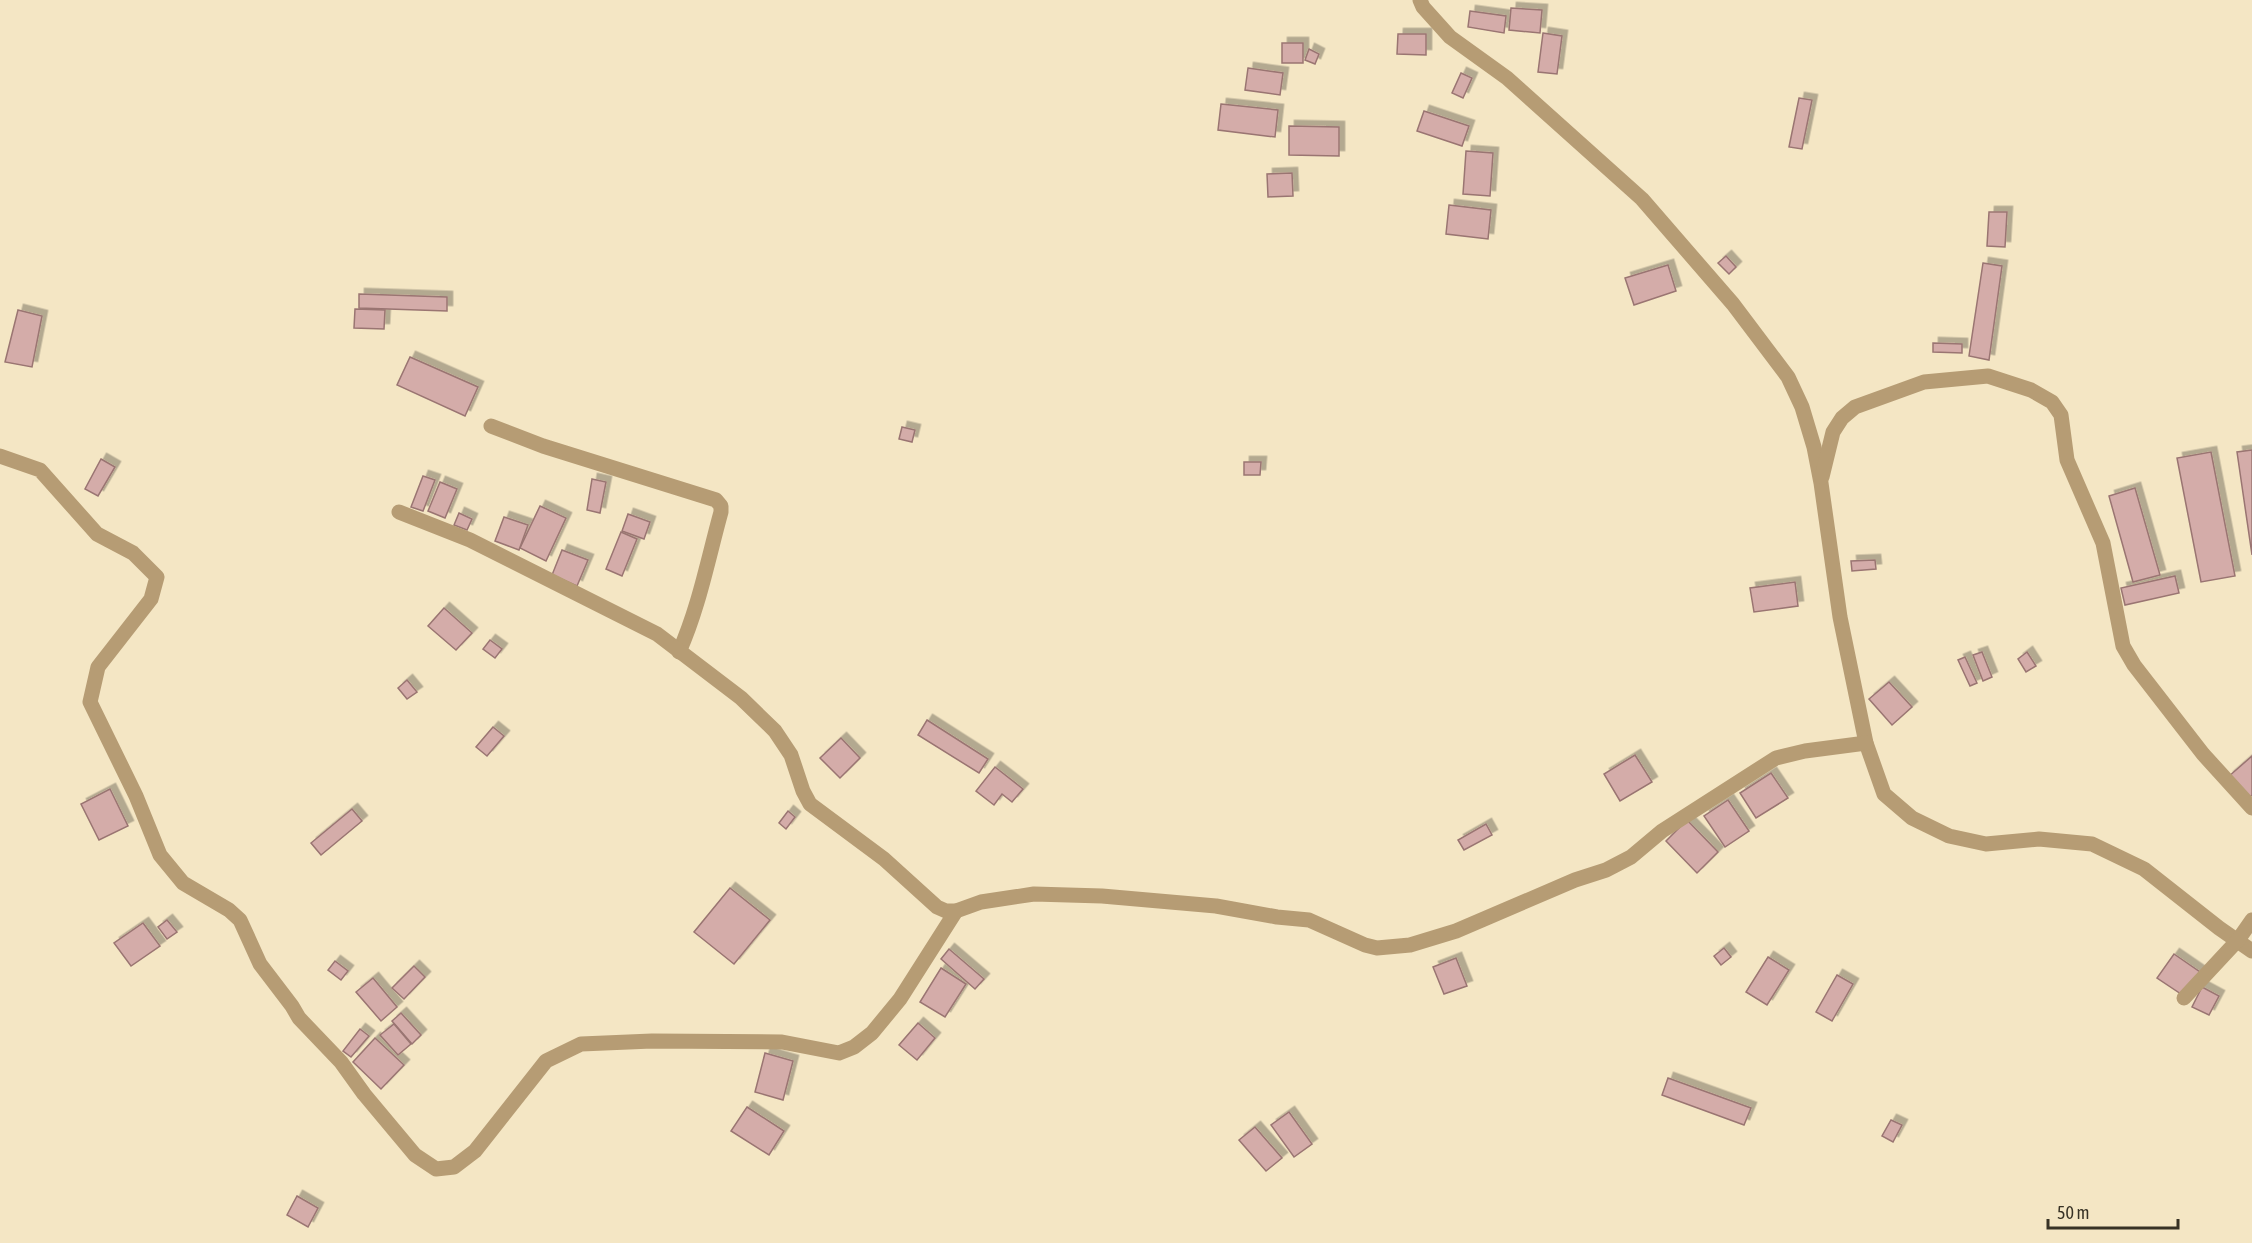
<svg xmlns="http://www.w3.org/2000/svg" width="2252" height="1243" font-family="'Asap Condensed',sans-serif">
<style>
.building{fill:#d4aca9;stroke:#9a7572;stroke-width:1.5;filter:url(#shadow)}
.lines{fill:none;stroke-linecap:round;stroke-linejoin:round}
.street{stroke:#b69c74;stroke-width:15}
</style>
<defs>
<filter id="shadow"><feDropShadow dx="5.5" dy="-5.5" stdDeviation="0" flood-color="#0004"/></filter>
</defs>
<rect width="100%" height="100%" fill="#f4e6c4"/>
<!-- building -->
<g class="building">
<path d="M1511 8 1542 10 1540 33 1509 30Z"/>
<path d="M1470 11 1506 16 1504 33 1468 27Z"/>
<path d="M1543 33 1562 36 1557 74 1538 72Z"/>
<path d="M1398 34H1426V55L1397 54Z"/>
<rect x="1282" y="43" width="21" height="20"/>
<path d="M1309 49 1319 54 1315 64 1305 60Z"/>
<path d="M1248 68 1283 73 1280 95 1245 90Z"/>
<path d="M1461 73 1472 78 1463 98 1452 93Z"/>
<path d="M1799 98 1812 100 1802 149 1789 147Z"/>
<path d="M1221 104 1278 110 1275 137 1218 130Z"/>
<path d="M1424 111 1469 126 1462 146 1417 131Z"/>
<path d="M1289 126 1339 127V156L1289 155Z"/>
<path d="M1466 151 1493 153 1490 196 1463 194Z"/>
<path d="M1292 173 1293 196 1268 197 1267 174Z"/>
<path d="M1449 205 1491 210 1488 239 1446 234Z"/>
<path d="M1989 212H2007L2005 247 1987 246Z"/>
<path d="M1726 256 1736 267 1729 274 1718 263Z"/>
<path d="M1983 263 2002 266 1989 360 1969 356Z"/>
<path d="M1668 265 1676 291 1634 305 1625 278Z"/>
<path d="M359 294 447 297V311L359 308Z"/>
<path d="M355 309 385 310 384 329 354 328Z"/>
<path d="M18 310 42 316 32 367 5 362Z"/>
<path d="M1933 343 1962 344V353L1933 352Z"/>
<path d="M410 357 478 387 465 416 397 385Z"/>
<path d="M902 427 915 430 912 442 899 439Z"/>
<path d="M2252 450V555L2237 452Z"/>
<path d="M2211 452 2235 576 2201 582 2177 458Z"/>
<path d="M101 459 115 467 98 496 85 489Z"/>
<path d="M1244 462H1261L1260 475H1244Z"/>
<path d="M423 476 435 480 423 511 411 507Z"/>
<path d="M592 479 606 482 600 513 587 510Z"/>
<path d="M440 482 457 489 445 518 428 511Z"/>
<path d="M2135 488 2160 575 2133 582 2109 496Z"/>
<path d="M540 506 566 518 546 561 520 548Z"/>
<path d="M459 513 472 519 467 530 454 525Z"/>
<path d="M628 514 650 522 644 539 622 531Z"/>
<path d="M504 517 528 525 519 550 495 541Z"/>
<path d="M621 532 637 539 622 576 606 569Z"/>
<path d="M562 550 588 560 577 586 552 575Z"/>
<path d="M1875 560 1876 569 1852 571 1851 561Z"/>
<path d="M2175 576 2179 593 2125 605 2121 588Z"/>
<path d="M1795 582 1798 606 1754 612 1750 588Z"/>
<path d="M444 608 472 633 456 650 428 626Z"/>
<path d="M490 640 502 649 495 658 483 649Z"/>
<path d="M1982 652 1992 677 1983 681 1973 655Z"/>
<path d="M2027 652 2036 666 2026 672 2018 659Z"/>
<path d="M1965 657 1977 683 1970 686 1958 660Z"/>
<path d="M407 680 417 692 407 699 398 688Z"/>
<path d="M1889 682 1912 707 1892 725 1869 699Z"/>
<path d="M927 720 988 759 979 773 918 735Z"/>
<path d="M493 727 504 736 487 756 476 747Z"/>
<path d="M841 738 860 758 840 778 820 758Z"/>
<path d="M1635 755 1652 782 1620 801 1604 774Z"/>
<path d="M2252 756V795L2247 799 2228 777Z"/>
<path d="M995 767 1023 789 1012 802 1002 794 994 805 976 791Z"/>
<path d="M1771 773 1788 798 1756 818 1740 793Z"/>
<path d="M110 789 128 826 99 840 81 804Z"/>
<path d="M1728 800 1749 831 1725 847 1704 816Z"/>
<path d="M352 809 362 821 321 855 311 843Z"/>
<path d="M788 811 795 817 786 829 779 823Z"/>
<path d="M1687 820 1718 852 1697 873 1666 841Z"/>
<path d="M1486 824 1492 835 1464 850 1458 840Z"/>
<path d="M730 888 770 920 734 964 694 932Z"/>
<path d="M167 920 177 932 167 939 158 927Z"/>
<path d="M143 923 160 946 131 966 114 943Z"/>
<path d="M1724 948 1731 957 1721 965 1714 956Z"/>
<path d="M949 949 984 979 975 989 941 959Z"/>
<path d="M2174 954 2200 972 2184 996 2157 978Z"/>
<path d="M1768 957 1789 970 1767 1005 1746 992Z"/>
<path d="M1456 958 1467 986 1444 994 1433 967Z"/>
<path d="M335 961 348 971 341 980 328 970Z"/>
<path d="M414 966 425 977 404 999 392 988Z"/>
<path d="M941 968 966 984 945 1017 920 1002Z"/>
<path d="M1837 975 1853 984 1832 1021 1816 1012Z"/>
<path d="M373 978 397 1007 381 1021 356 992Z"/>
<path d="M2202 987 2219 996 2209 1015 2192 1007Z"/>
<path d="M401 1013 421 1035 412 1044 392 1021Z"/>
<path d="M918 1023 935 1038 917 1060 899 1045Z"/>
<path d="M394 1024 411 1044 398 1055 380 1035Z"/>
<path d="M360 1029 369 1036 351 1057 343 1051Z"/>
<path d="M375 1038 404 1065 381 1089 353 1062Z"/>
<path d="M765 1053 793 1061 783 1100 755 1092Z"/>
<path d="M1668 1078 1751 1108 1744 1125 1662 1095Z"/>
<path d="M747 1107 784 1131 769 1155 731 1131Z"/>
<path d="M1289 1112 1312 1144 1294 1157 1271 1125Z"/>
<path d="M1891 1120 1902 1125 1893 1142 1882 1136Z"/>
<path d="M1255 1127 1282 1158 1266 1171 1239 1140Z"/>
<path d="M297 1196 318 1208 308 1227 287 1215Z"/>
</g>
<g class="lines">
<!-- street -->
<g class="street">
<path d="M1420 0 1423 7 1450 37 1507 78 1642 199 1733 304 1788 377 1802 407 1814 447 1821 483 1840 617 1866 743 1884 794 1912 818 1949 836 1986 844 2039 839 2092 844 2144 869 2219 928 2252 951"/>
<path d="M491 426 543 446 716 500 721 506V512C708 559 699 607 679 652"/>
<path d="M0 456 40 470 97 534 133 553 157 577 151 599 98 667 90 702 136 796 160 855 183 883 229 910 240 920 260 964 292 1006 299 1018 341 1062 364 1094 415 1155 436 1169 454 1167 475 1151 546 1061 581 1044 652 1041 782 1042 839 1053 854 1047 872 1033 900 999 956 911"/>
<path d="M1822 477 1833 432 1842 418 1855 407 1924 382 1988 376 2031 390 2052 402 2061 415 2067 460 2103 543 2123 646 2134 665 2203 754 2252 808"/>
<path d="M399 512 470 540 657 634 741 698 775 731 791 755 803 791 810 804 884 859 937 907 946 911H956L981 902 1034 894 1102 896 1216 906 1277 917 1309 920 1365 945 1377 948 1410 945 1456 931 1575 880 1606 870 1631 857 1662 831 1776 758 1805 751 1866 743"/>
<path d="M2184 998 2238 940 2252 920"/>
</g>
</g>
<!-- scale -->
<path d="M2048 1219v9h130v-9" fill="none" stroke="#373225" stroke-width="3"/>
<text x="2057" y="1219" font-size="18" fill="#373225" stroke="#f4e6c4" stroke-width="4.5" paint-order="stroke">50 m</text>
</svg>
